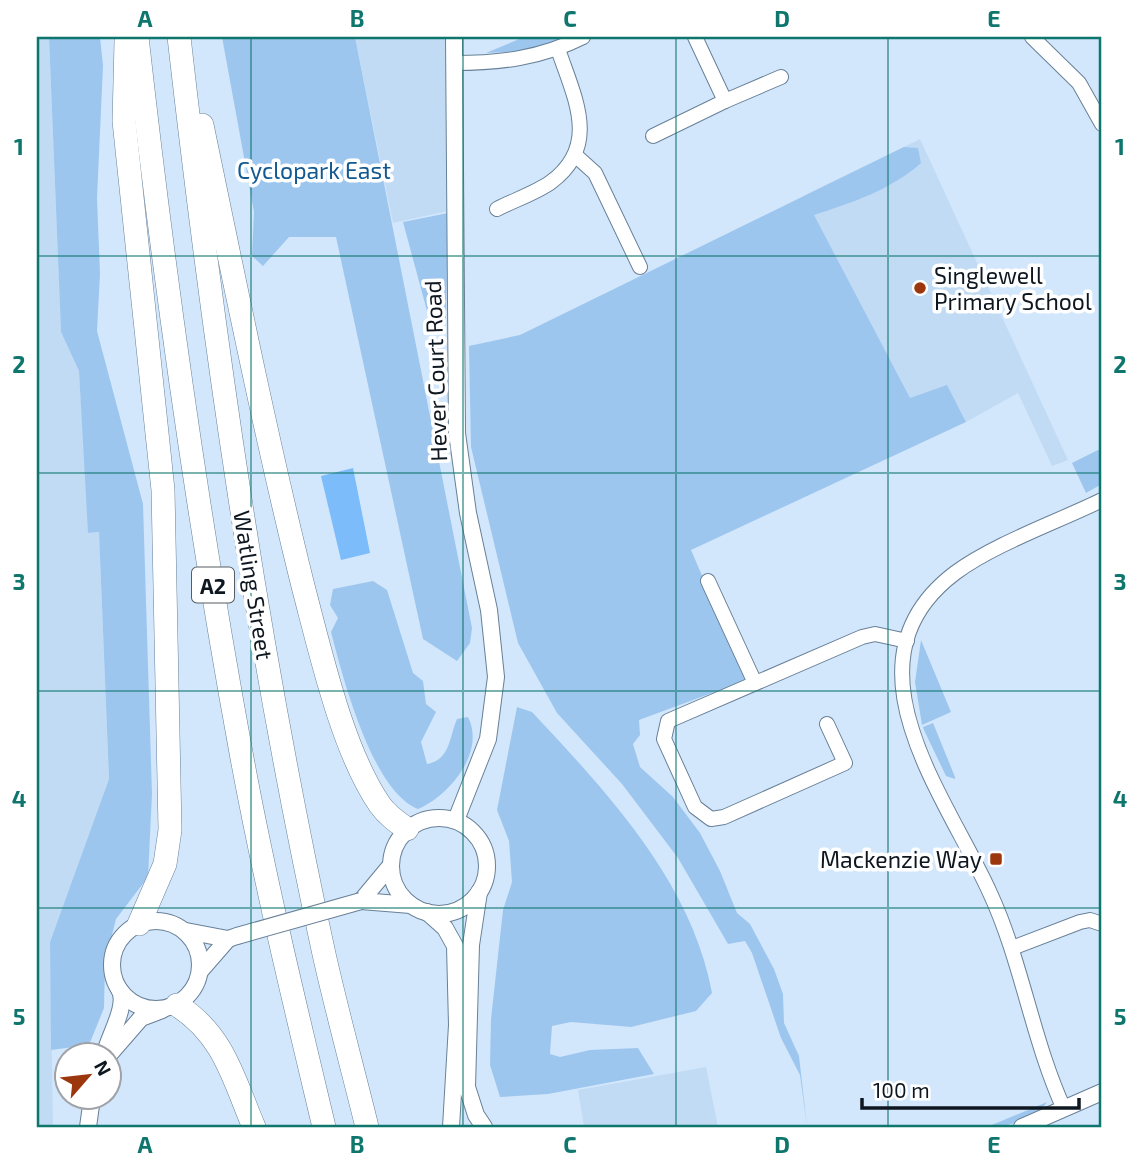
<svg xmlns="http://www.w3.org/2000/svg" width="1139" height="1164" font-family="'Exo 2',sans-serif">
<style>
.built{fill:#c2dbf5}
.green{fill:#9dc6ef}
.water{fill:#7cbcfb}
.lines{fill:none;stroke-linecap:round;stroke-linejoin:round}
.minor-casing{stroke:#688098;stroke-width:16}
.tertiary-casing{stroke:#688098;stroke-width:18}
.trunk-casing{stroke:#688098;stroke-width:24}
.minor{stroke:#fff;stroke-width:14}
.tertiary{stroke:#fff;stroke-width:16}
.trunk{stroke:#fff;stroke-width:23}
.tertiary-bridge-casing{stroke:#688098;stroke-width:18;stroke-linecap:butt}
.tertiary-bridge{stroke:#fff;stroke-width:16}
.grid{fill:none;stroke:#0f766e;stroke-width:2;stroke-opacity:0.55}
.poi-dot{fill:#9c360d;stroke:#fff;stroke-width:2.5}
.labels{text-anchor:middle;dominant-baseline:central;stroke-width:7;stroke-linejoin:round;paint-order:stroke}
.shield{fill:#fff;stroke:#565d63;stroke-width:2}
.shield-label{font-size:21px;font-weight:bold;fill:#0e1720}
.park-label{font-size:23px;fill:#125891;stroke:#fff}
.poi-label{font-size:23px;fill:#0e1720;stroke:#fff;text-anchor:start}
.street-label{font-size:23px;fill:#0e1720;stroke:#fff}
.neatline{fill:none;stroke:#0f766e;stroke-width:2.5}
.grid-label{font-size:23px;text-anchor:middle;font-weight:bold;fill:#0f766e}
</style>
<rect width="100%" height="100%" fill="#d2e7fc"/>
<!-- built -->
<g class="built">
<path d="M37 37H49L61 332 79 371 89 533 99 532 109 779 50 942 53 1127H37Z"/>
<path d="M355 37H446L448 211 393 223Z"/>
<path d="M920 139 1068 460 1052 466 1018 393 966 422 947 386 910 399 803 196Z"/>
<path d="M706 1067 718 1127H584L578 1090Z"/>
</g>
<!-- green -->
<g class="green">
<path d="M49 37H100L103 66 97 198 100 274 97 331 143 504 152 794 148 877 116 919 105 963 104 1008 89 1045 51 1050 50 942 109 779 99 532 88 533 79 371 61 332Z"/>
<path d="M222 37H355L472 628 470 643 457 661 423 639 336 237H289L263 266 252 256 254 212Z"/>
<path d="M524 37H565L525 51 486 53Z"/>
<path d="M904 147 918 148 921 163C891 190 851 203 814 215L910 398 947 385 966 422 691 550 747 680 639 720 640 735 633 744 640 767 673 797 700 833 720 871 737 913 750 924 774 969 783 994 784 1023 799 1056 807 1127 800 1075 781 1038 752 953 745 941 728 944 678 858 622 784 557 713 518 643 471 447 469 346 520 335Z"/>
<path d="M448 213 446 320 430 322 403 222Z"/>
<path d="M1102 448V484L1086 493 1072 463Z"/>
<path d="M373 581 387 590 413 673 423 681 426 704 436 712 421 742 427 764C450 760 449 738 457 719L468 717C486 752 449 796 418 809 372 791 343 678 331 632L338 618 330 605 333 589Z"/>
<path d="M921 640 951 712 922 725 915 682Z"/>
<path d="M517 707 532 712C606 791 692 882 712 993L696 1011 631 1027 571 1022 552 1026 550 1054 560 1057 590 1050 638 1048 654 1074 548 1094 500 1097 490 1065 491 1019 503 910 512 882 509 841 497 810Z"/>
<path d="M933 723 955 777V779L946 776 924 730 923 727Z"/>
<path d="M1047 1102C1036 1120 1006 1127 987 1127Z"/>
</g>
<!-- water -->
<path class="water" d="M353 468 370 553 341 560 321 476Z"/>
<g class="lines">
<defs>
<g id="minor">
<path d="M695 37 725 101 781 77"/>
<path d="M1032 37 1079 83 1102 124"/>
<path d="M454 63C501 63 541 58 583 37"/>
<path d="M653 136 725 101"/>
<path d="M575 155 595 173 640 267"/>
<path d="M497 209C514 200 536 193 551 182 601 145 574 97 558 49"/>
<path d="M708 581 755 683"/>
<path d="M827 724 845 763 724 817 711 819 695 807 664 739 668 721 862 637 875 634 907 641"/>
<path d="M1012 948 1080 922 1090 920 1102 924"/>
<path d="M1064 1109C1032 1039 1022 962 990 893 947 797 837 662 955 573 994 544 1057 522 1102 500"/>
</g>
<g id="tertiary">
<path d="M454 37 457 433 468 513 489 610 496 677 488 739 456 820"/>
<circle cx="439" cy="866" r="48"/>
<path d="M479 892 471 945 467 1087 476 1115 484 1127"/>
<path d="M361 901 411 905"/>
<path d="M361 901 391 865"/>
<path d="M427 912 445 928 455 946 457 1025 451 1127"/>
<circle cx="156" cy="965" r="44"/>
<path d="M186 931 228 939 237 936"/>
<path d="M201 970 228 939"/>
<path d="M104 1056C108 1037 129 1005 119 989"/>
<path d="M108 1056 141 1018 162 1010"/>
<path d="M88 1127 92 1098"/>
<path d="M1022 1127 1102 1092"/>
</g>
<g id="trunk">
<path d="M137 37C164 278 198 519 242 758 265 882 295 1005 324 1127"/>
<path d="M179 37C214 345 258 652 324 954 337 1012 353 1070 367 1127"/>
<path d="M126 42 124 121 163 490 170 830 165 864 139 924"/>
<path d="M202 125C234 279 265 433 303 586 320 650 342 750 380 805 387 815 397 822 407 829"/>
<path d="M177 1005C224 1035 233 1078 254 1127"/>
</g>
</defs>
<!-- minor casing -->
<use href="#minor" class="minor-casing"/>
<!-- tertiary casing -->
<use href="#tertiary" class="tertiary-casing"/>
<!-- trunk casing -->
<use href="#trunk" class="trunk-casing"/>
<!-- minor -->
<use href="#minor" class="minor"/>
<!-- tertiary -->
<use href="#tertiary" class="tertiary"/>
<!-- trunk -->
<use href="#trunk" class="trunk"/>
<defs>
<path id="tertiary-bridge" d="M237 936 361 901"/>
</defs>
<!-- tertiary-bridge casing -->
<use href="#tertiary-bridge" class="tertiary-bridge-casing"/>
<!-- tertiary-bridge -->
<use href="#tertiary-bridge" class="tertiary-bridge"/>
</g>
<!-- grid -->
<path class="grid" d="M251 37V1127M463 37V1127M676 37V1127M888 37V1127M37 256H1102M37 473H1102M37 691H1102M37 908H1102"/>
<!-- markers -->
<g class="poi-dot">
<circle cx="920" cy="288" r="7"/>
<rect x="989" y="852" width="14" height="14" rx="3.5"/>
</g>
<g class="labels">
<!-- shield labels -->
<rect class="shield" x="192" y="567.5" width="42" height="35" rx="5"/>
<g class="shield-label">
<text x="213" y="585">A2</text>
</g>
<!-- park labels -->
<g class="park-label">
<text x="314" y="170">Cyclopark East</text>
</g>
<!-- poi labels -->
<g class="poi-label">
<text x="934" y="275">Singlewell<tspan x="934" dy="26">Primary School</tspan></text>
<text x="982" y="859" text-anchor="end">Mackenzie Way</text>
</g>
<!-- street labels -->
<g class="street-label">
<text transform="translate(435 371) rotate(-92)">Hever Court Road</text>
<text transform="translate(254 585) rotate(81)">Watling Street</text>
</g>
</g>
<!-- border -->
<rect width="1139" height="1164" fill="none" stroke="#ffffff" stroke-width="77"/>
<!-- north arrow -->
<g transform="translate(88 1076) rotate(62)"><circle r="33" fill="#ffffff" stroke="#9fa2a6" stroke-width="2"/>
<path d="M0-5L12 26L0 18L-12 26Z" fill="#9c360d"/>
<text y="-10" font-size="19" font-weight="bold" text-anchor="middle" fill="#0e1720">N</text>
</g>
<!-- scale -->
<path d="M862 1098v10h217v-10" fill="none" stroke="#0e1720" stroke-width="3.5"/>
<text x="873" y="1098" font-size="21" fill="#0e1720" stroke="#ffffff" stroke-width="5" paint-order="stroke">100 m</text>
<rect x="38" y="38" width="1062" height="1088" class="neatline"/>
<g class="grid-label">
<text x="145" y="27">A</text>
<text x="357" y="27">B</text>
<text x="570" y="27">C</text>
<text x="782" y="27">D</text>
<text x="994" y="27">E</text>
<text x="19" y="155">1</text>
<text x="1120" y="155">1</text>
<text x="19" y="373">2</text>
<text x="1120" y="373">2</text>
<text x="19" y="590">3</text>
<text x="1120" y="590">3</text>
<text x="19" y="807">4</text>
<text x="1120" y="807">4</text>
<text x="19" y="1025">5</text>
<text x="1120" y="1025">5</text>
<text x="145" y="1153">A</text>
<text x="357" y="1153">B</text>
<text x="570" y="1153">C</text>
<text x="782" y="1153">D</text>
<text x="994" y="1153">E</text>
</g>
</svg>
